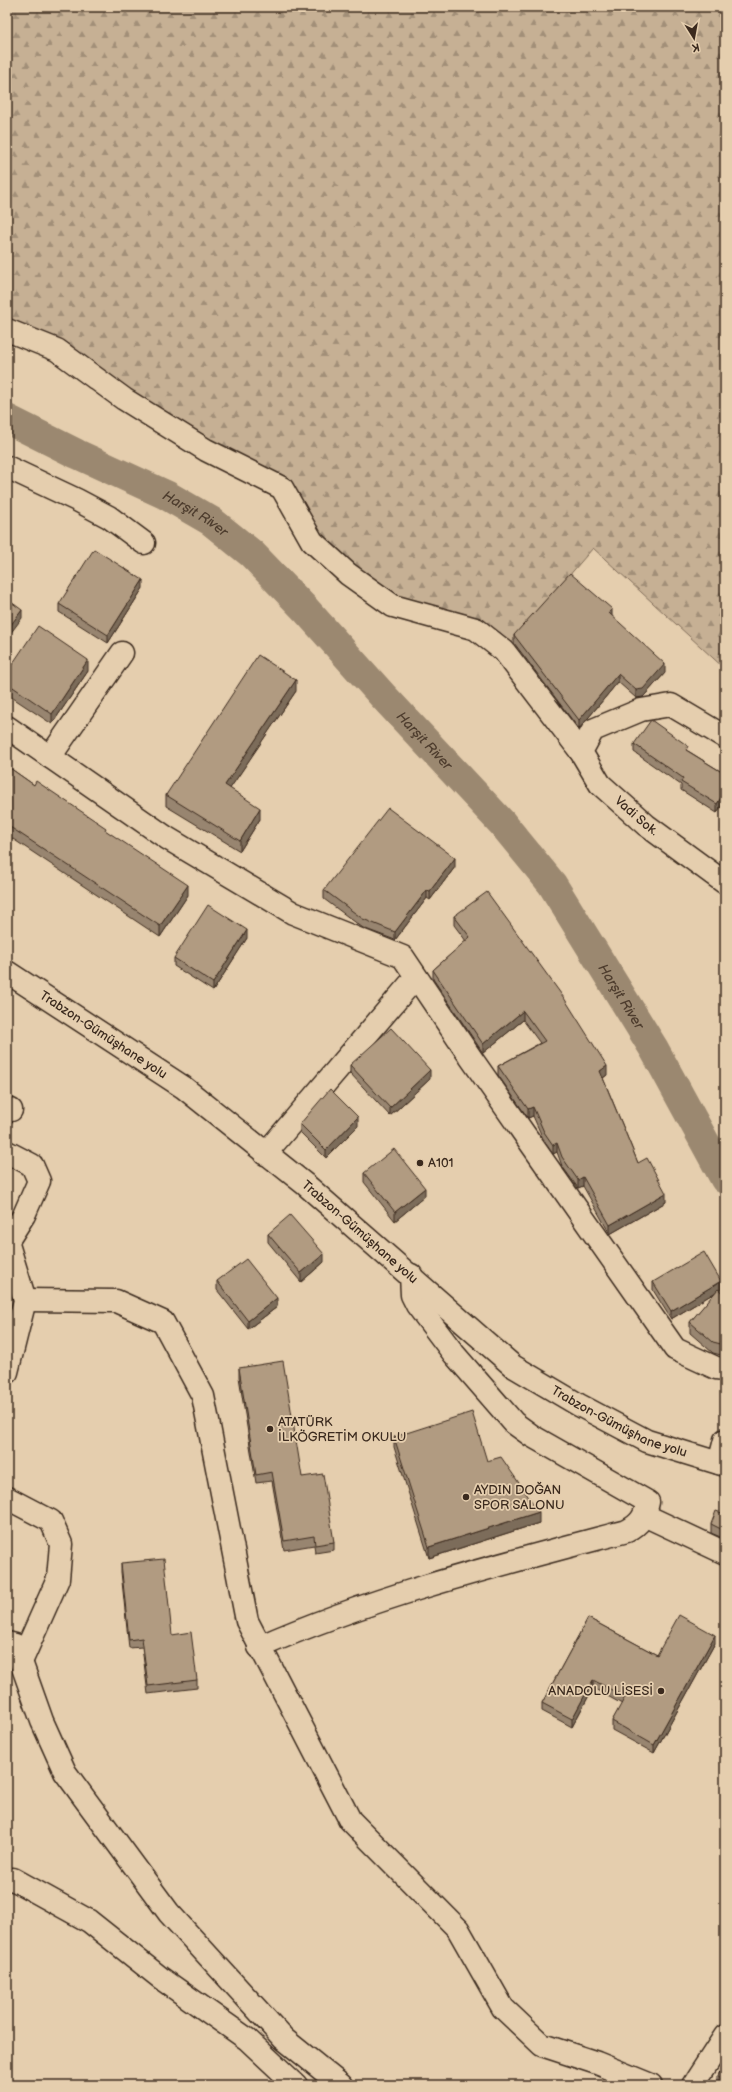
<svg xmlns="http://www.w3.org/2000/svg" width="732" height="2092" font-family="'Balsamiq Sans',sans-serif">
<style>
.forest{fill:url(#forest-firs);stroke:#806d59}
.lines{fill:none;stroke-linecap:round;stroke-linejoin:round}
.river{stroke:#9b8870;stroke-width:30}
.minor-casing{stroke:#3b2a1e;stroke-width:25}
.major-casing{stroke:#3b2a1e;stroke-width:25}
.minor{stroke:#e5ceae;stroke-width:22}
.major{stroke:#e5ceae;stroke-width:22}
.wall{fill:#98856f;stroke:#3b2a1e}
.shaded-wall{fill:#7c6c5a;stroke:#3b2a1e}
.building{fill:#b19b81;stroke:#3b2a1e}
.poi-dot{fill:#3b2a1e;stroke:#e5ceae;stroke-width:1.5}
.labels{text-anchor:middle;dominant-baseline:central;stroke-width:3.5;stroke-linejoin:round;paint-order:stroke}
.street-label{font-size:13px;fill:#3b2a1e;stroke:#e5ceae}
.poi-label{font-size:13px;fill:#3b2a1e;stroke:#e5ceae;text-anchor:start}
.water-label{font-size:14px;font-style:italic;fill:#4e3d2e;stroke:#e5ceae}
</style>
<defs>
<pattern id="forest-firs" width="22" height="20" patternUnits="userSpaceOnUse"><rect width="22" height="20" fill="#c6b094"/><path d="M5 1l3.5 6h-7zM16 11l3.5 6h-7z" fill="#a28f78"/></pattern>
</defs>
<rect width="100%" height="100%" fill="#e5ceae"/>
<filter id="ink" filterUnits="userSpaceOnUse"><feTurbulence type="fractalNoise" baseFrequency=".025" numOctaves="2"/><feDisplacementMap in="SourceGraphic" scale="8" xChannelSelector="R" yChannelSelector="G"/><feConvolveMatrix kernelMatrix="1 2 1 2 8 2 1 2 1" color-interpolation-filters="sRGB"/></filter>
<g filter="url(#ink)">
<!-- forest -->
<path class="forest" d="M7 7H725V669L593 548 504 651 393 606 348 574 282 488 7 330Z"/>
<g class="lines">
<!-- river -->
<path class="river" id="s1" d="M7 419 77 454 166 495 211 521 252 554 306 610 383 696 502 823 552 884 654 1049 725 1179"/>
<defs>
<g id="minor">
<path d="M7 330 57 350 124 399 206 450 282 488 312 541 348 574 393 606 476 629 504 651 581 752"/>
<path d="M7 467 77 500 109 517 144 543"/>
<path d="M7 727 167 838 293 913 403 957 471 1058 675 1349 716 1368 725 1369"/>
<path id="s2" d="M725 737 671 705 641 710 593 730 581 752 600 784 646 825 725 883"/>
<path d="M50 757 122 653"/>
<path d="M7 1108 11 1110"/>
<path d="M7 1152 32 1165 39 1181 24 1215 7 1242"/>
<path d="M265 1154 416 977"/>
<path d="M7 1241 25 1300 7 1372"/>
<path d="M25 1300 116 1301 163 1322 203 1396 247 1621 350 1820 458 1929 503 2008 542 2045 597 2063 651 2085"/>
<path d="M719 1463 725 1440"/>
<path d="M7 1498 51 1521 61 1544 58 1579 21 1662"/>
<path d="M646 1516 725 1553"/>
<path d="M7 1643 15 1645 42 1721 65 1772 169 1913 284 2039 341 2085"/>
<path d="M259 1647C377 1595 502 1564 627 1531 640 1524 645 1517 648 1502L532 1436 514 1423 454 1354 417 1305 412 1295 411 1275"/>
<path d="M7 1880 13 1879 89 1921 162 1979 247 2039 296 2085"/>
<path d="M693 2085 725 2036"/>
</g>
<g id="major">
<path id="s3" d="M7 972 183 1087 306 1185 513 1366 579 1405 647 1441 725 1465"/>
</g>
</defs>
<!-- minor casing -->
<use href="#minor" class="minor-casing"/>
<!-- major casing -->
<use href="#major" class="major-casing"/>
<!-- minor -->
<use href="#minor" class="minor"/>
<!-- major -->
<use href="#major" class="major"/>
</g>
<!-- wall -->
<g class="wall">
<path d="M143 588 108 643 59 612V604Z"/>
<path d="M612 616 665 673 643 697 636 698 618 682 579 729 514 643V635Z"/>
<path d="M88 671 52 724 7 694V672Z"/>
<path d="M296 691 230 788 260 819 240 851 166 806V795Z"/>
<path d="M634 744 688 751 725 774 717 813 681 790V785L634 752Z"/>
<path d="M7 766 34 785 106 831 188 895 160 937 7 835Z"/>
<path d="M725 820V832L722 830V824Z"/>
<path d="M455 867 430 900 427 898 395 940 363 928 324 899V890Z"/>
<path d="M454 916 607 1075 603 1078 638 1163 666 1202 610 1234 583 1186 578 1188 562 1166 557 1152 553 1154 544 1141 533 1116 528 1118 498 1075V1066L540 1043 523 1020 483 1053 433 979V970L466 941 454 925Z"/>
<path d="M247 938 213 991 174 966V958Z"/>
<path d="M350 1065 430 1079 390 1116 350 1073Z"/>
<path d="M300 1124 358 1126 326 1158 300 1132Z"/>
<path d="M364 1173 425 1196 395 1221 364 1182Z"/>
<path d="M268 1234 324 1262 301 1282 268 1242Z"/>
<path d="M217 1281 277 1307 248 1329 217 1290Z"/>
<path d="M653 1282 721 1289 719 1290 725 1295V1356L713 1353 690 1333V1322L716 1292 671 1319 653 1290Z"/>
<path d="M239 1368 302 1477 334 1542V1550L315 1553 314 1545 284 1550 272 1481 256 1483 239 1377Z"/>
<path d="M394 1437 487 1461 539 1523 429 1558 394 1447Z"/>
<path d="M725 1514V1539L711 1533V1524Z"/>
<path d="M121 1563 172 1635 197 1680V1688L148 1694 142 1647 129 1648 121 1572Z"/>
<path d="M588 1618 657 1655 715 1643 654 1753 612 1730V1721L622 1704 593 1688 572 1727 542 1711V1703Z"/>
<path d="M725 2060V2085H718V2076Z"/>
</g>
<!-- shaded-wall -->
<g class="shaded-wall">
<path d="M143 580V588L108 643V635Z"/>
<path d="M612 609V618L609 613Z"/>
<path d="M22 610V618L7 638V630Z"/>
<path d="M88 660V671L52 724V714Z"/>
<path d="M665 664V673L643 697 636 698V690Z"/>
<path d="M618 674V682L579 729V720Z"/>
<path d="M296 680V691L225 796V785Z"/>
<path d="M725 791V800L717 813V804Z"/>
<path d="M260 808V819L240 851V841Z"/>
<path d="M455 858V867L430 900V891Z"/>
<path d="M188 885V895L160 937V926Z"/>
<path d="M427 890V898L395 940V932Z"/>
<path d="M247 930V938L213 991V983Z"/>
<path d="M523 1011V1020L483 1053V1044Z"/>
<path d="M607 1066V1075L600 1080V1071Z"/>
<path d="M430 1070V1079L390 1116V1108Z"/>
<path d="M533 1107V1116L528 1118V1109Z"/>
<path d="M358 1117V1126L326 1158V1150Z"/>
<path d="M557 1143V1152L553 1154V1145Z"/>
<path d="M583 1177V1186L578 1188V1180Z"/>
<path d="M425 1188V1196L395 1221V1212Z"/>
<path d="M666 1193V1202L610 1234V1225Z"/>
<path d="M324 1254V1262L301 1282V1273Z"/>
<path d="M721 1281V1289L671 1319V1311Z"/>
<path d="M277 1298V1307L248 1329V1321Z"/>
<path d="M539 1512V1523L429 1558V1547Z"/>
<path d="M715 1635V1643L654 1753V1745Z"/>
<path d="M593 1680V1688L572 1727V1719Z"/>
</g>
<!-- building -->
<g class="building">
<path d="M94 549 143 580 108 635 59 604Z"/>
<path d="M570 573 612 609 609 613 665 664 643 689 636 690 618 674 579 720 514 635Z"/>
<path d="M7 599 22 610 7 630Z"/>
<path d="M38 626 88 660 52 714 7 683V672Z"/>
<path d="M258 655 296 680 225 785 260 808 240 841 166 795Z"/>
<path d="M651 720 688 746 686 750 725 774V791L717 804 681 782 683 778 634 744Z"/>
<path d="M7 766 34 785 36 781 106 828 105 830 188 885 160 926 7 825Z"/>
<path d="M388 808 455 858 430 891 427 890 395 932 363 919 324 890Z"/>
<path d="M725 820V826L722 824Z"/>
<path d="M487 892 564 998 607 1066 600 1071 638 1163 647 1158 666 1193 610 1225 583 1177 578 1180 562 1157 557 1143 553 1145 544 1132 533 1107 528 1109 498 1066 545 1041 523 1011 483 1044 433 970 470 937 454 916Z"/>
<path d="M208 905 247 930 213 983 174 958Z"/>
<path d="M391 1028 430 1070 390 1108 350 1065Z"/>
<path d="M330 1089 358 1117 326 1150 300 1124Z"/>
<path d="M394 1149 425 1188 395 1212 364 1173Z"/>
<path d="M290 1215 324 1254 301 1273 268 1234Z"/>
<path d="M704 1252 721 1281 671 1311 653 1282Z"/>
<path d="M246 1259 277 1298 248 1321 217 1281Z"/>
<path d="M718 1289 725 1295V1345L713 1342 690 1322Z"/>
<path d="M283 1361 302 1477 323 1474 334 1542 315 1545 314 1536 284 1541 272 1472 256 1475 239 1368Z"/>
<path d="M472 1412 487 1461 501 1457 539 1512 429 1547 394 1437Z"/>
<path d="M716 1511 725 1514V1531L711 1524Z"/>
<path d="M164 1559 172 1635 191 1632 197 1680 148 1686 142 1638 129 1640 121 1563Z"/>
<path d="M679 1615 715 1635 654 1745 612 1721 625 1697 593 1680 572 1719 542 1703 588 1618 657 1655Z"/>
<path d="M725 2060V2080L718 2076Z"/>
</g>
</g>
<!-- markers -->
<g class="poi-dot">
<circle cx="420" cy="1163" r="4"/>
<circle cx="270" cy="1429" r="4"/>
<circle cx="466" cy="1497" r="4"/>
<circle cx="661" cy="1691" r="4"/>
</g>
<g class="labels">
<!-- street labels -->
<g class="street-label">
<text stroke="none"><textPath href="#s2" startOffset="256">Vadi Sok.</textPath></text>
<text stroke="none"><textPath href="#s3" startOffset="115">Trabzon-Gümüşhane yolu</textPath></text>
<text stroke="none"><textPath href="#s3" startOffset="439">Trabzon-Gümüşhane yolu</textPath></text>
<text stroke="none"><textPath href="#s3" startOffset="763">Trabzon-Gümüşhane yolu</textPath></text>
</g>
<!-- poi labels -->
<g class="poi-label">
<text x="428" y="1163">A101</text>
<text x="278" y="1422">ATATÜRK<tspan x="278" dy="15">İLKÖGRETİM OKULU</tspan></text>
<text x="474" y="1490">AYDIN DOĞAN<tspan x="474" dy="15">SPOR SALONU</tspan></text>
<text x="653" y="1691" text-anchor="end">ANADOLU LİSESİ</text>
</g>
<!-- water labels -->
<g class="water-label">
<text stroke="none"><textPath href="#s1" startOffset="211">Harşit River</textPath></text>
<text stroke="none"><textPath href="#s1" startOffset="535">Harşit River</textPath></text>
<text stroke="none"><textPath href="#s1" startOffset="859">Harşit River</textPath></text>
</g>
</g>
<!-- margin -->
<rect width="732" height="2092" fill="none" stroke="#e5ceae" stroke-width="24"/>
<rect x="12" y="12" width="708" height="2068" fill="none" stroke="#3b2a1e" stroke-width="1.5" filter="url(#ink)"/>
<!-- north arrow -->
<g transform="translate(694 38) rotate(169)" stroke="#e5ceae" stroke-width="3" paint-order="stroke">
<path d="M0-3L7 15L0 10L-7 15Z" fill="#3b2a1e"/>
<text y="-6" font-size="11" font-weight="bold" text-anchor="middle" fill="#3b2a1e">K</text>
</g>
</svg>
